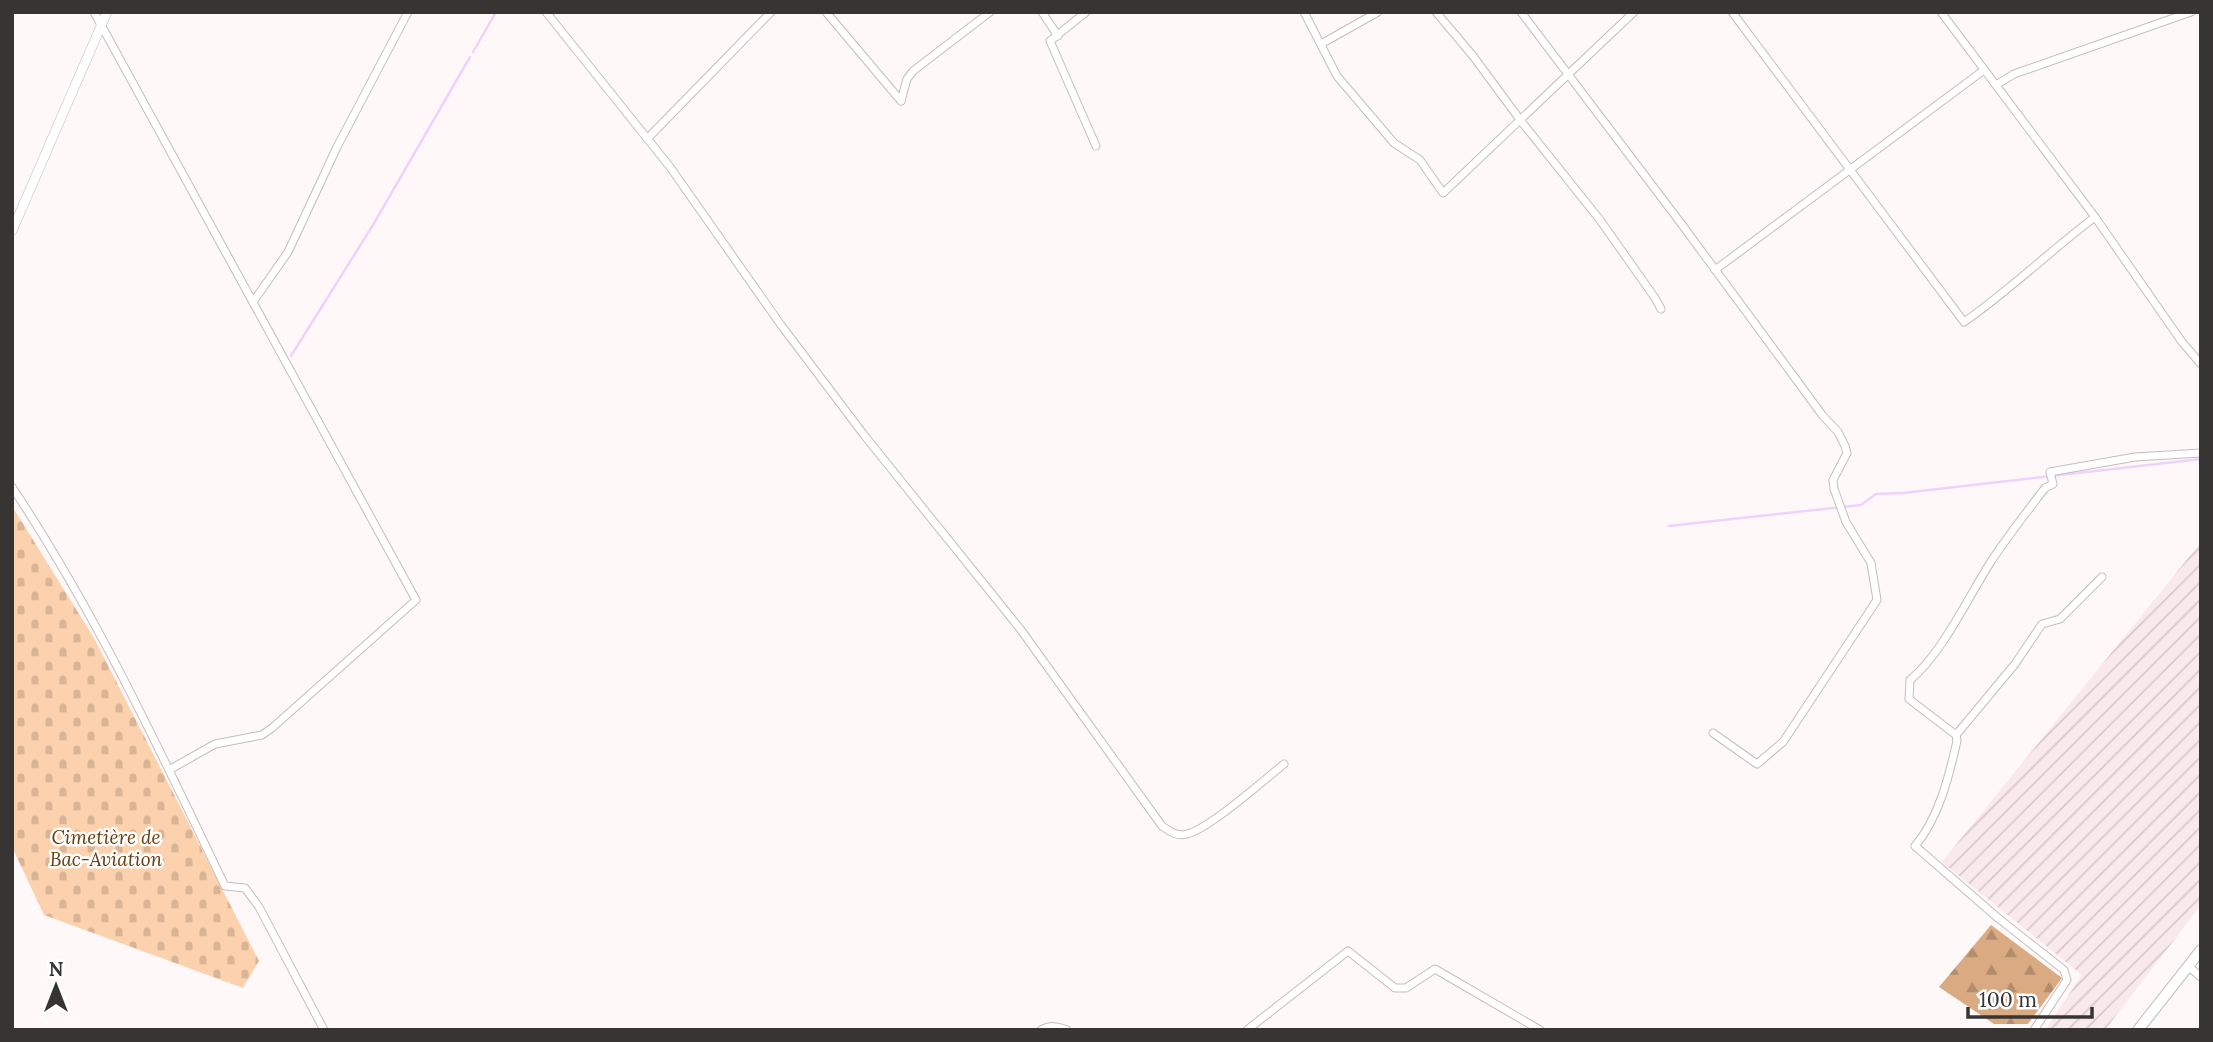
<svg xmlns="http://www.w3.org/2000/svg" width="2213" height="1042" font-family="Lora,serif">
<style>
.industrial{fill:url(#industrial-furrows)}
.forest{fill:url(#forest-firs)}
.cemetery{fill:url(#cemetery-stones)}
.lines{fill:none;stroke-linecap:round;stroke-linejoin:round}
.stream{stroke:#edd3fd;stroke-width:2.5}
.minor-casing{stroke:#c4bdbe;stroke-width:9}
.tertiary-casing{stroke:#c4bdbe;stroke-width:10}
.primary-casing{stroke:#c4bdbe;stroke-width:12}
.minor{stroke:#fff;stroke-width:7}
.tertiary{stroke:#fff;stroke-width:9}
.primary{stroke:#fff;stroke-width:10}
.labels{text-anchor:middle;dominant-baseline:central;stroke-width:5;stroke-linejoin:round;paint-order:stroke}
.park-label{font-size:19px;font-style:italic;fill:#693c0b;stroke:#fff}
</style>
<defs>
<pattern id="industrial-furrows" width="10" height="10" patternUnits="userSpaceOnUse" patternTransform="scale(1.75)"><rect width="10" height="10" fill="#fae9ec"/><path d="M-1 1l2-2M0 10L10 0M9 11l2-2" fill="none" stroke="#d7c8cb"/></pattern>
<pattern id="forest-firs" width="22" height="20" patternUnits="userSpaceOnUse" patternTransform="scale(1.75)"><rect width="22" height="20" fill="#daab82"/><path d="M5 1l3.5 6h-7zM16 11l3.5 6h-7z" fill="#b28c6b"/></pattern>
<pattern id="cemetery-stones" width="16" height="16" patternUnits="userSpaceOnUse" patternTransform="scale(1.75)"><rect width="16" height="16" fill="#fcd2ae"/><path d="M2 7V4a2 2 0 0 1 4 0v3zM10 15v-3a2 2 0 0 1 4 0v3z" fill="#d9b596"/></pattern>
</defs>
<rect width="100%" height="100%" fill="#fff8f9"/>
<!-- industrial -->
<path class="industrial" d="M2201 542V905L2105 1030H2045L2082 975 1942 862Z"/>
<!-- forest -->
<path class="forest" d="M1991 925 2062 978 2028 1024H1994L1939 987Z"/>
<!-- cemetery -->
<path class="cemetery" d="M12 506 94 638 259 961 243 988 44 915 12 847Z"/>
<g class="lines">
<!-- stream -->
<g class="stream">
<path d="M473 52 496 12"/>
<path d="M291 356 373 225 470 57"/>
<path d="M1669 526 1861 505 1876 494 1903 493 2201 459"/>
</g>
<defs>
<g id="minor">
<path d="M94 12 416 600 272 728 262 735 215 744 169 770"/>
<path d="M546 12 670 167 781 325 864 435 1021 630 1162 826C1169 831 1177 837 1187 834 1209 829 1264 780 1284 764"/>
<path d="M826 12 901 101"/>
<path d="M1042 12 1058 36"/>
<path d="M1086 12 1050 41 1096 146"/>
<path d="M1304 12 1337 76 1394 143 1420 160 1443 193 1634 12"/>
<path d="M1436 12 1473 56 1521 121 1600 220 1655 298 1661 309"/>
<path d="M1521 12 1680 222 1823 416 1838 432 1845 446 1847 453 1833 480 1834 489 1846 522 1871 563 1877 600 1783 742 1757 764 1713 733"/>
<path d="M1732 12 1964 322C2010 290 2050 251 2095 217"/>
<path d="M1941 12 2095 217 2182 342 2201 364"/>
<path d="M1321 44 1378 12"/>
<path d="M1996 85 2014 74 2191 12"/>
<path d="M901 101 907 79 913 71 990 12"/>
<path d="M647 139 771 12"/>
<path d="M1715 270 1984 70"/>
<path d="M253 302 288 252 337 147 408 12"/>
<path d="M12 487C96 613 160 751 225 886L245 888 259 907 324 1030"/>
<path d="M1956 735 2015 664 2042 624 2060 619 2102 577"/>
<path d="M2188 966 2201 977"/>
<path d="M1041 1030C1050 1025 1057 1026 1067 1030"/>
<path d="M1247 1030 1348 951 1395 988H1406L1435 969 1540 1030"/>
<path d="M2034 1030 2067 980 2064 970 1998 918 1915 846C1939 818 1949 776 1957 741L1956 735 1909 699 1910 680C1941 655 1968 598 1990 563 2007 537 2026 513 2045 488L2053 484 2050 472 2135 457 2201 453"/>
</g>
<path id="tertiary" d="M12 231 107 12"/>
<path id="primary" d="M2138 1030 2201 950"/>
</defs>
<!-- minor casing -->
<use href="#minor" class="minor-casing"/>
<!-- tertiary casing -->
<use href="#tertiary" class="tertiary-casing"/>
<!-- primary casing -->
<use href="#primary" class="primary-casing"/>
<!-- minor -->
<use href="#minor" class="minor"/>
<!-- tertiary -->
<use href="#tertiary" class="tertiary"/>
<!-- primary -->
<use href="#primary" class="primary"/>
</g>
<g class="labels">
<!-- park labels -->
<g class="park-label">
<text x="106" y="837">Cimetière de<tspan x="106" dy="22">Bac-Aviation</tspan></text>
</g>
</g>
<!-- border -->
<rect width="2213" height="1042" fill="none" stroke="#373434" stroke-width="28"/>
<!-- north arrow -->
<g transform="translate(56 986)" stroke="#ffffff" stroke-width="5" paint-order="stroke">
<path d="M0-5L12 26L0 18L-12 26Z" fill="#373434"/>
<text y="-10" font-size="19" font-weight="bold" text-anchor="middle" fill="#373434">N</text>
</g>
<!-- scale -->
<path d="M1968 1007v10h124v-10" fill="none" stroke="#373434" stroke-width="3.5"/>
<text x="1979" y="1007" font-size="21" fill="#373434" stroke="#ffffff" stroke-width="5" paint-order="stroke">100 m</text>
</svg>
